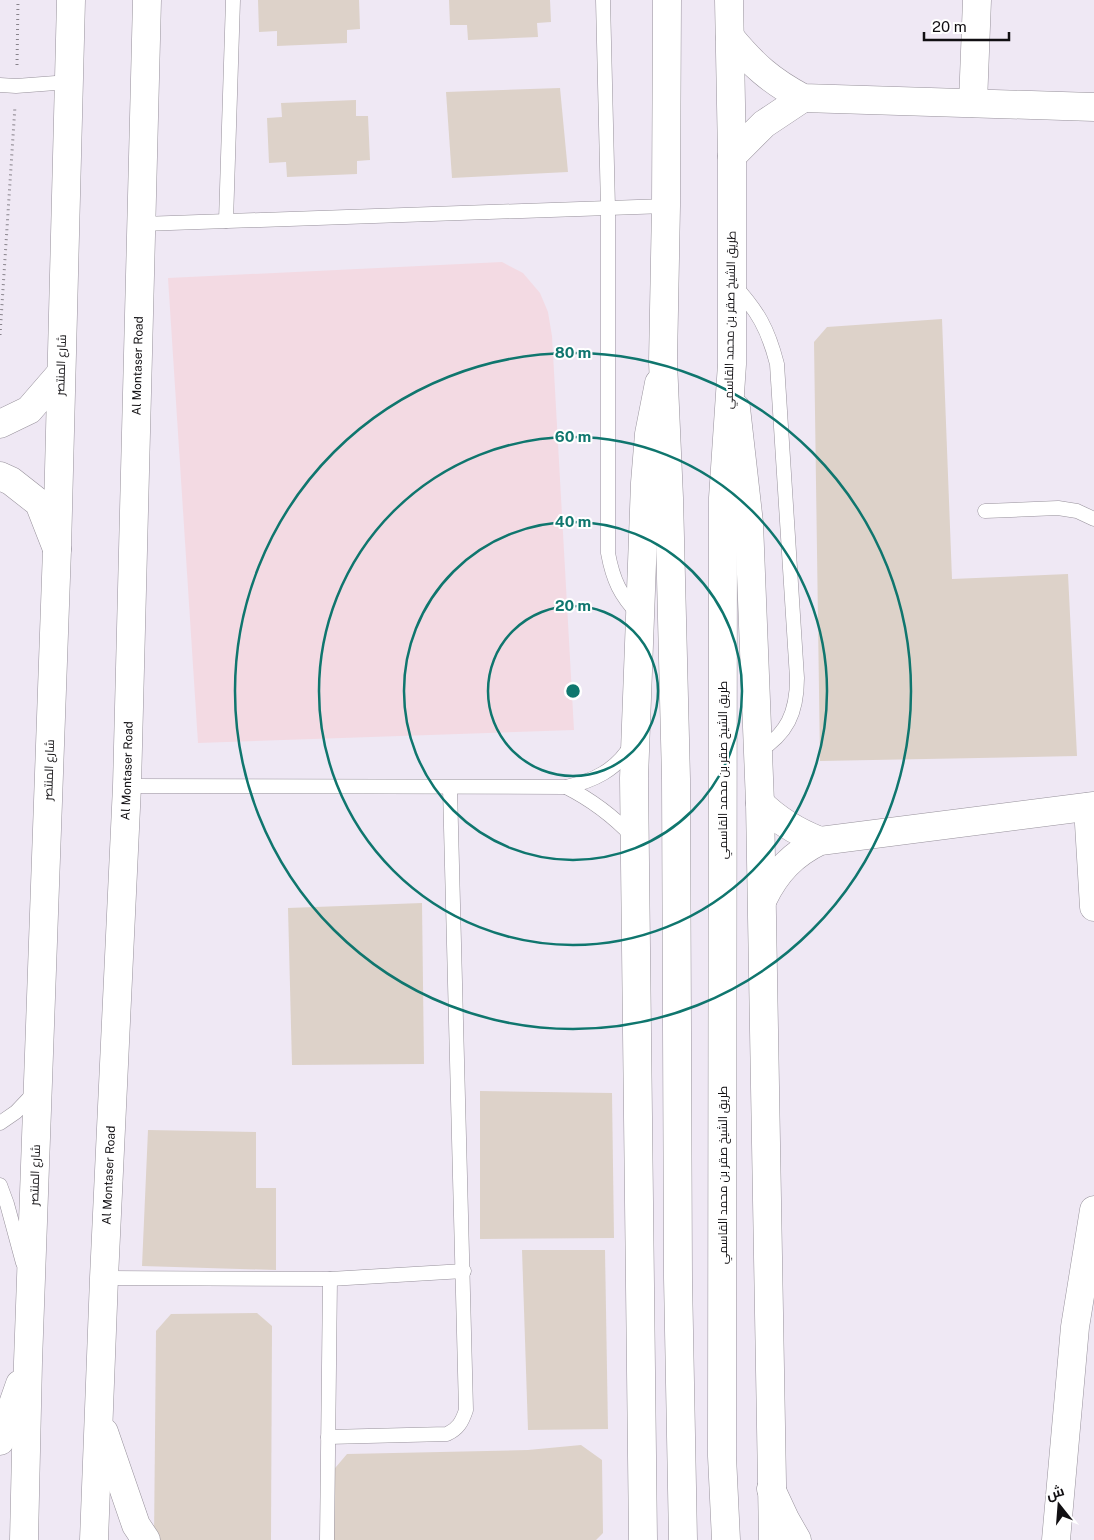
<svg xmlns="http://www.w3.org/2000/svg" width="1094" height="1540" font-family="'Public Sans',Cairo,sans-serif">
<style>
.education{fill:#f3dae3}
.building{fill:#ddd2c9}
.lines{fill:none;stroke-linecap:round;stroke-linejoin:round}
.service-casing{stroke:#97919b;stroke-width:15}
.minor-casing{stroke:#97919b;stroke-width:29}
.tertiary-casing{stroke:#97919b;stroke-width:29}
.secondary-casing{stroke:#97919b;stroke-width:29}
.primary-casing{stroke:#97919b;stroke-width:29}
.trunk-casing{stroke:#97919b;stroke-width:29}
.path{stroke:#88838b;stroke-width:3;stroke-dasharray:1 4;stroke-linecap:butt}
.service{stroke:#fff;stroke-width:14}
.minor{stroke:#fff;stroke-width:28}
.tertiary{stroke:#fff;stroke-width:28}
.secondary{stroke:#fff;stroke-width:28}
.primary{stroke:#fff;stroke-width:28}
.trunk{stroke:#fff;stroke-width:28}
.ring{fill:none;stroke:#0f766e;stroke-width:2.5}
.labels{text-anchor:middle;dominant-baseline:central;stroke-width:4;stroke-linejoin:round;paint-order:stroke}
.street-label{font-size:12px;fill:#110f12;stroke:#fff}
.centre{fill:#0f766e;stroke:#fff;stroke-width:2.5}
.ring-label{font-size:15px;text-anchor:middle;font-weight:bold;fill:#0f766e;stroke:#fff;stroke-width:4;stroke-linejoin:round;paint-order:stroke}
</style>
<rect width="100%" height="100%" fill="#efe8f4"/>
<!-- education -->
<path class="education" d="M502 262 523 273 540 293 548 312 552 336 574 730 198 743 168 278Z"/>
<!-- building -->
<g class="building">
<path d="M258 0H359L360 29 347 30V43L277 46V31L259 32Z"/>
<path d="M449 0H550L551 22 537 23 538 37 468 40 467 25H450Z"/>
<path d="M560 88 568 172 452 178 446 92Z"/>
<path d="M356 100V116H368L370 160 357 161V174L287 177 286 162 269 163 267 118 282 117 281 103Z"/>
<path d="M942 319 952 579 1068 574 1077 756 820 761 814 342 827 327Z"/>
<path d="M422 903 424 1064 292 1065 288 908Z"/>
<path d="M480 1091 612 1093 614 1238 480 1239Z"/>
<path d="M148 1130 256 1132V1188H276V1270L142 1266Z"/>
<path d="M522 1250H605L608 1429 528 1430Z"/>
<path d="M257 1313 272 1326 271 1540H154L156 1331 171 1314Z"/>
<path d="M581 1445 602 1460 603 1533 596 1540H334L330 1474 347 1454 528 1450Z"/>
</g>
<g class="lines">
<defs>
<g id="service">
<path d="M603 0 608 208V553C613 580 620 595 639 615"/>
<path d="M0 85 16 86 69 82"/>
<path d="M226 221 233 0"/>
<path d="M142 224 666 206"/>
<path d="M733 284C758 311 768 329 777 364L797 678C797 713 787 734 758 752"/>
<path d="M985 511 1058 508 1077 511 1094 519"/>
<path d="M127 786 566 787C593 781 617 770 631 745"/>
<path d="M566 787C592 800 613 816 633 837"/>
<path d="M0 1123 16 1112 35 1092"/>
<path d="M0 1185 7 1204 23 1263"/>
<path d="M104 1278 330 1279 464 1271"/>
<path d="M328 1437 447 1434C458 1429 462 1422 466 1410L450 788"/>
<path d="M327 1540 330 1279"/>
</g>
<g id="minor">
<path d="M730 37C753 65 771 81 803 98L1094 107"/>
<path d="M973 103 977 0"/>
<path d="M732 156 764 124 803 98"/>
<path d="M0 424 29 410 61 373"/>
<path d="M0 476 11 481 39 503 57 549"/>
<path d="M1088 807 1094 907"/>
<path d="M1056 1540 1075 1327 1094 1210"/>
</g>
<g id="tertiary">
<path d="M760 803C778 821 797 832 820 841"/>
<path d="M763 899C776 872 793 854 820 841L1094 806"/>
</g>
<path id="secondary" d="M771 1489 785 1519 797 1540"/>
<g id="primary">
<path d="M736 408 749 523 760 803 773 1540"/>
<path d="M104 1432 136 1525 146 1540"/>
<path d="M0 1441 20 1384"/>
<path d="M24 1540 28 1362 57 549 71 0"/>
<path id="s1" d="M94 1540 104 1278 127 786 147 0"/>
<path d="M643 1540 634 778 645 483 649 434 659 383"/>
</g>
<g id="trunk">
<path d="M667 0 666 206 663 362 669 498 676 779 678 1278 683 1540"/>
<path d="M726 1540 722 1456 723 498 732 364V156L729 0"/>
</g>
</defs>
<!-- service casing -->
<use href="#service" class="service-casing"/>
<!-- minor casing -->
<use href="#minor" class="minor-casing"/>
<!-- tertiary casing -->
<use href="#tertiary" class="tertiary-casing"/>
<!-- secondary casing -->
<use href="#secondary" class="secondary-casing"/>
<!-- primary casing -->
<use href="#primary" class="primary-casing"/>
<!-- trunk casing -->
<use href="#trunk" class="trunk-casing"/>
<!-- path -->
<g class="path">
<path d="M17 65 18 0"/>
<path d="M0 335 15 106"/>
</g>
<!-- service -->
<use href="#service" class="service"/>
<!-- minor -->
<use href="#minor" class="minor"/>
<!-- tertiary -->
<use href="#tertiary" class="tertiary"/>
<!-- secondary -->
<use href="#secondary" class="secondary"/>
<!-- primary -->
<use href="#primary" class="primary"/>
<!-- trunk -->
<use href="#trunk" class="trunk"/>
</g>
<!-- distance rings -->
<g class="ring">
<circle cx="573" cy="691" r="85"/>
<circle cx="573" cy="691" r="169"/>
<circle cx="573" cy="691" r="254"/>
<circle cx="573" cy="691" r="338"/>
</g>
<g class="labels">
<!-- street labels -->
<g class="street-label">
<text transform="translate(730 320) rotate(-89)">طريق الشيخ صقر بن محمد القاسمي</text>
<text transform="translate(61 365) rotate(-88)">شارع المنتصر</text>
<text stroke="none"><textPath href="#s1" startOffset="1175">Al Montaser Road</textPath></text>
<text transform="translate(49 770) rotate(-88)">شارع المنتصر</text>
<text stroke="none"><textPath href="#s1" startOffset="770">Al Montaser Road</textPath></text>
<text transform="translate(723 770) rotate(-90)">طريق الشيخ صقر بن محمد القاسمي</text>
<text transform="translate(35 1175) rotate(-88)">شارع المنتصر</text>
<text stroke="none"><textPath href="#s1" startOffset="365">Al Montaser Road</textPath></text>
<text transform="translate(723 1175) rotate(-90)">طريق الشيخ صقر بن محمد القاسمي</text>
</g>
</g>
<circle cx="573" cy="691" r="8" class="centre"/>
<g class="ring-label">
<text x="573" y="358">80 m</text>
<text x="573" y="442">60 m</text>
<text x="573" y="527">40 m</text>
<text x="573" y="611">20 m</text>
</g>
<!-- north arrow -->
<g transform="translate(1059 1505) rotate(343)" stroke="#ffffff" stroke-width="4" paint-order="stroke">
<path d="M0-4L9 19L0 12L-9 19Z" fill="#110f12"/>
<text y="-8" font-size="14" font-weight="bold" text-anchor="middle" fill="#110f12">ش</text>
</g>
<!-- scale -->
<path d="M924 32v8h85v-8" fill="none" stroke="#110f12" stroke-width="2.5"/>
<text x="932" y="32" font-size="15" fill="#110f12" stroke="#ffffff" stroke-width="4" paint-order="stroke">20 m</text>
</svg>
